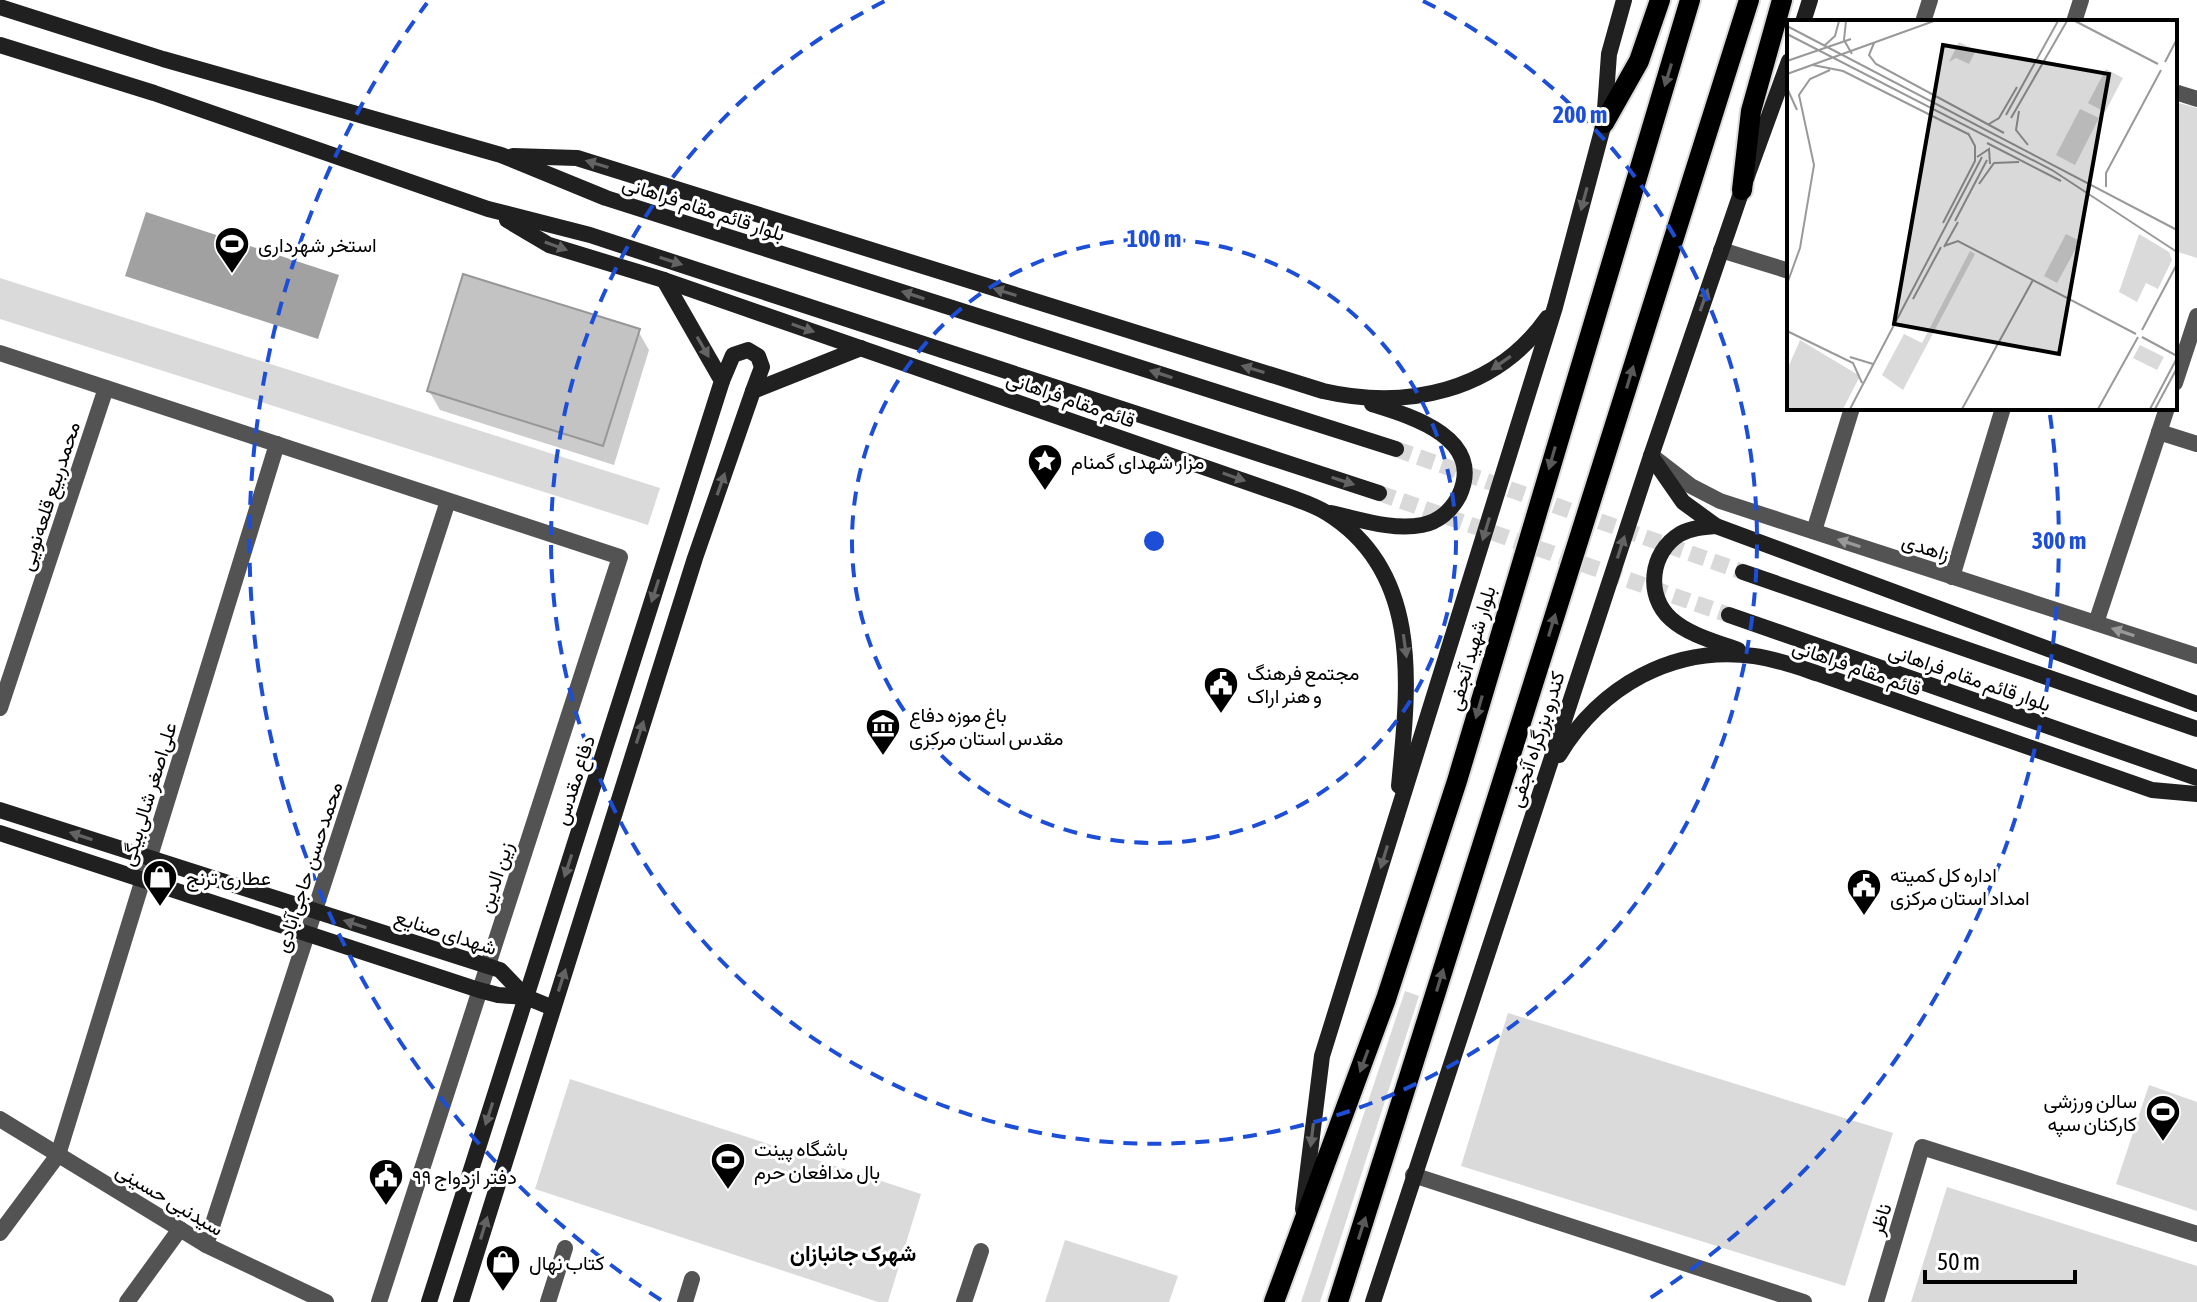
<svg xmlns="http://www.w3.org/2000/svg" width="2197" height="1302" font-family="'Asap Condensed',Vazirmatn,sans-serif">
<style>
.green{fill:#dadada}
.water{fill:#a1a1a1}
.shadow{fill:#0003}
.building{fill:#c3c3c3;stroke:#979797;stroke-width:2}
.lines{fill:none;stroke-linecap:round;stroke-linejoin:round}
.secondary-tunnel{stroke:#d9d9d9;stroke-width:16;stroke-dasharray:16 8;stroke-linecap:butt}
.primary-casing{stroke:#dbdbdb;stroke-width:24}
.street{stroke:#535353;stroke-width:16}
.secondary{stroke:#202020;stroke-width:16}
.primary{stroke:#000;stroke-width:20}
.oneway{fill:#595959}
.oneway2{fill:#636363}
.oneway3{fill:#989898}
.ring{fill:none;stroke:#1d4ed8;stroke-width:4;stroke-dasharray:14 10}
.labels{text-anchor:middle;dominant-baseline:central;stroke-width:6;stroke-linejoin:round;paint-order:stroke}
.street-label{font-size:20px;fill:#000;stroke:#fff}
.poi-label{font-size:20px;fill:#000;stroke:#fff;text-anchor:start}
.neighbourhood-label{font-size:22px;font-weight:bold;fill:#000;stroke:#fff}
.inset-road{fill:none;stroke:#999;stroke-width:2}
.view{fill:#000;fill-opacity:0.15;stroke:#000;stroke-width:4}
.inset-edge{fill:none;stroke:#000;stroke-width:4}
.centre{fill:#1d4ed8;stroke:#fff;stroke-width:4}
.ring-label{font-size:24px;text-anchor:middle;font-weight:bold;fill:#1d4ed8;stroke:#fff;stroke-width:6;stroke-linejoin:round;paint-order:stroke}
</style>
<rect width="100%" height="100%" fill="#fff"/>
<!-- green -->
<g class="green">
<path d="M2175 102 2197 108V258L2175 251Z"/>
<path d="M0 278 660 488 648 525 0 319Z"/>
<path d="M1405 991 1419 996 1320 1302H1301Z"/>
<path d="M1508 1013 1893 1133 1845 1286 1461 1166Z"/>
<path d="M570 1079 921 1194 888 1302H878L535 1189Z"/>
<path d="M2149 1085 2197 1102V1211L2116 1184Z"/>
<path d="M1947 1187 2197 1266V1302H1911Z"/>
<path d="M1065 1240 1178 1276 1169 1302H1045Z"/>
</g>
<!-- water -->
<path class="water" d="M146 212 339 275 318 339 125 276Z"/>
<!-- shadow -->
<path class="shadow" d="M638 331 649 350 614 465 440 410 429 391Z"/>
<!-- building -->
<path class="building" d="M463 274 640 329 603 446 427 391Z"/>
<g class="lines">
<!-- secondary-tunnel -->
<g class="secondary-tunnel">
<path d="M1396 449 1743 572"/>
<path d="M1379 493 1729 615"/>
</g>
<defs>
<g id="primary">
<path d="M1604 123 1639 61 1660 0"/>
<path d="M1742 190 1751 111 1782 0"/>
<path d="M1274 1302 1386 999 1457 781 1690 0"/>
<path d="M1338 1302 1749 0"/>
</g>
</defs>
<!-- primary casing -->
<use href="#primary" class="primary-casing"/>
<!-- street -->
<g class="street">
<path d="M1923 22 1930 0"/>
<path d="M2074 22 2081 0"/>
<path d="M2175 92 2197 99"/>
<path d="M1721 250 1789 271"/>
<path d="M0 353 620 557 379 1302"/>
<path d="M2175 383 2197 316"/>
<path d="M2159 432 2197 444"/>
<path d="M1656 459 1691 486 1720 501 2197 656"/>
<path d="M1814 531 1852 408"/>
<path d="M1952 577 2003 408"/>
<path d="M2096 623 2167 408"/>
<path d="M0 708 106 388"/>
<path d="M0 1119 206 1245 326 1302"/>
<path d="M1413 1175 1804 1302"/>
<path d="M0 1233 58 1155 277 444"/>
<path d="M206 1245 448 501"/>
<path d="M127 1302 180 1229"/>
<path d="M548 1302 565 1248"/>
<path d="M685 1302 692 1279"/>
<path d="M964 1302 981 1251"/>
<path d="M1876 1302 1922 1147 2197 1234"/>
</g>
<!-- secondary -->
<g class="secondary">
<path d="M0 7 163 59 501 155 606 198 1396 449"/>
<path d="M1803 22 1810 0"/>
<path d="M0 45 154 93 488 209 590 235 1379 493"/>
<path d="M513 156 577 158 1323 391C1406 410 1495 392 1547 318"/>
<path d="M507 220 549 245 664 280 1293 498C1304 502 1316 506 1327 513 1424 573 1408 689 1399 786"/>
<path d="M722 381 733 355 748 350 758 356 762 367 753 391"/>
<path d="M1651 456 1683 502 1716 526 2197 704"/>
<path d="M1331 513C1359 519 1393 531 1422 525 1438 522 1451 511 1459 496 1486 438 1411 416 1372 404"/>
<path d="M1716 526C1703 527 1691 528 1680 534 1650 552 1645 596 1671 619 1689 635 1716 642 1738 650"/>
<path d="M1743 572 2197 729"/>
<path d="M1729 615 2197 778"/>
<path d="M1559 755C1601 686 1673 645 1754 656 1777 659 1798 667 1819 674L2152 790 2197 794"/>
<path d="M0 810 500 970 526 997"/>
<path d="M0 833 479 990 498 995 526 997 553 1008"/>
<path d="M1303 1209 1322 1056 1555 307 1604 123 1609 54 1624 0"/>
<path d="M429 1302 722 381 664 280"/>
<path d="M461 1302 695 558 753 391 861 348"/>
<path d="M1373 1302 1651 456 1742 190 1789 61"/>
</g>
<!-- primary -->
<use href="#primary" class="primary"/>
</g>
<!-- one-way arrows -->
<defs><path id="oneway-solid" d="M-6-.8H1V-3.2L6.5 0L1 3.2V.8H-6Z" transform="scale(2)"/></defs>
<g class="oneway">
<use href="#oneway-solid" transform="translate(1668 75) rotate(107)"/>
<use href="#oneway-solid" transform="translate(1630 377) rotate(-73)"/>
<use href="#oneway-solid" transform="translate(1552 458) rotate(106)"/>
<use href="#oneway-solid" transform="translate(1552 625) rotate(-73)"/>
<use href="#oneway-solid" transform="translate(1479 707) rotate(106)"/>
<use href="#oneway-solid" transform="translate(1440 980) rotate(-73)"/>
<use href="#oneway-solid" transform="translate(1364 1061) rotate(110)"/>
<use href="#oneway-solid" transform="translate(1362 1228) rotate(-72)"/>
</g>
<g class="oneway2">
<use href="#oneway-solid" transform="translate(597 164) rotate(-163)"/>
<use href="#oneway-solid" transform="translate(1584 199) rotate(105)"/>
<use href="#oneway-solid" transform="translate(556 246) rotate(20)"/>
<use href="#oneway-solid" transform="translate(671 261) rotate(18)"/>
<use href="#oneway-solid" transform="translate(1005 292) rotate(-163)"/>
<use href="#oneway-solid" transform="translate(913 295) rotate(-162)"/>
<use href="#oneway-solid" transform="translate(1704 300) rotate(-71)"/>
<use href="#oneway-solid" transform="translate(803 328) rotate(19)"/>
<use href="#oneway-solid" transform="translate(703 347) rotate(60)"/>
<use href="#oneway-solid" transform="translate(1501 363) rotate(145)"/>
<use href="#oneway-solid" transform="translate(1253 369) rotate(-163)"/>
<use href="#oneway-solid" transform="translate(1161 374) rotate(-162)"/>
<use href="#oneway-solid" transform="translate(1234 477) rotate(19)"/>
<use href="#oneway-solid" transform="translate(1343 481) rotate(18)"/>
<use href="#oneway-solid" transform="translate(721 484) rotate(-71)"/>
<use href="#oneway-solid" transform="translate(1486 529) rotate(107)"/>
<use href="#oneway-solid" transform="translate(1621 547) rotate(-72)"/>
<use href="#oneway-solid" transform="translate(655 591) rotate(108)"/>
<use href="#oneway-solid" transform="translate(1405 646) rotate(82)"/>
<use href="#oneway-solid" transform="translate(640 732) rotate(-72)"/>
<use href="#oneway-solid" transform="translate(81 836) rotate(-162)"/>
<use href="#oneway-solid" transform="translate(1384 857) rotate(107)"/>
<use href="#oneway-solid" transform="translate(568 866) rotate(108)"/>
<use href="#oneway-solid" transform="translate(355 924) rotate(-162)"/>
<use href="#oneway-solid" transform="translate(562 980) rotate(-72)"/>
<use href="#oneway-solid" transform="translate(489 1114) rotate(108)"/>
<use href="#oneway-solid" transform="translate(1312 1135) rotate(97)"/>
<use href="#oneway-solid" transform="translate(484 1228) rotate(-73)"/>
</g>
<g class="oneway3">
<use href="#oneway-solid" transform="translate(1849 543) rotate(-162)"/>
<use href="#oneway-solid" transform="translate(2123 632) rotate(-162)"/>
</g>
<!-- distance rings -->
<g class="ring">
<circle cx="1154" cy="541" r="302"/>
<path d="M1423 1A603 603 0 1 1 885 1"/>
<path d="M661 1300A905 905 0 0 1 427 3M2050 415A905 905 0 0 1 1647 1300"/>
</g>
<!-- icons -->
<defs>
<symbol id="stadium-pin" viewBox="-11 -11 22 30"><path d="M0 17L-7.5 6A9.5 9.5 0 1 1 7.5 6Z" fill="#000" stroke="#fff"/><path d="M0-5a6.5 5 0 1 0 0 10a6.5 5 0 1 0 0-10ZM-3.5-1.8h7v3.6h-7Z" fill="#fff"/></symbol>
<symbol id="sight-pin" viewBox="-11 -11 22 30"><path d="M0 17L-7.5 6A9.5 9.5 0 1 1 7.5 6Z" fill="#000" stroke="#fff"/><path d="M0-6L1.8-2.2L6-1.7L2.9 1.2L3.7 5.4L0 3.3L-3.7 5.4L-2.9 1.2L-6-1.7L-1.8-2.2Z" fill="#fff"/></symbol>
<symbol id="civic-pin" viewBox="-11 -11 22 30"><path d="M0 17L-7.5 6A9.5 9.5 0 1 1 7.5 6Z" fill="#000" stroke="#fff"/><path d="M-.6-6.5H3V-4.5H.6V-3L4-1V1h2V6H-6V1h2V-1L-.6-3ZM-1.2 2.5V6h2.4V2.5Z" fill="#fff"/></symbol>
<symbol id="museum-pin" viewBox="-11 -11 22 30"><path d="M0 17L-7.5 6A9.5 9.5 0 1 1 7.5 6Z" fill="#000" stroke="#fff"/><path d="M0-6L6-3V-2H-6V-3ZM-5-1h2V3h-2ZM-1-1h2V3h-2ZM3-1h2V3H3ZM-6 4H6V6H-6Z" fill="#fff"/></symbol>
<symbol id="shop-pin" viewBox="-11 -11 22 30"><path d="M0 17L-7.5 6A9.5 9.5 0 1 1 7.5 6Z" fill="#000" stroke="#fff"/><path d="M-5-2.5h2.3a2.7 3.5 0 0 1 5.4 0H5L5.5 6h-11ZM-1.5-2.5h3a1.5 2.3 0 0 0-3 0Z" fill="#fff"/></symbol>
</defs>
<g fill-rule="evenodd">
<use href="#stadium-pin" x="212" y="224" width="40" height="54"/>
<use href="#sight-pin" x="1025" y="441" width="40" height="54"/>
<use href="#civic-pin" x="1201" y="664" width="40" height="54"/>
<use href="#museum-pin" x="863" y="706" width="40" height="54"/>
<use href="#shop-pin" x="140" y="857" width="40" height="54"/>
<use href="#civic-pin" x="1844" y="866" width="40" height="54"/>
<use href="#stadium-pin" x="2143" y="1092" width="40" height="54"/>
<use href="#stadium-pin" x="708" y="1140" width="40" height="54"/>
<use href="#civic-pin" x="366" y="1156" width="40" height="54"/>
<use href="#shop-pin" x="483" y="1242" width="40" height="54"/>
</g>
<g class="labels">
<!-- street labels -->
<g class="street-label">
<text transform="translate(704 208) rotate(18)">بلوار قائم مقام فراهانی</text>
<text transform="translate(1071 399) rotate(19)">قائم مقام فراهانی</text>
<text transform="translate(49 496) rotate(-72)">محمدربیع قلعه‌نویی</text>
<text transform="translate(1926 547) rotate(18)">زاهدی</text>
<text transform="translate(1471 648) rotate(-74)">بلوار شهید آنجفی</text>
<text transform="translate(1857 667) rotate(19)">قائم مقام فراهانی</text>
<text transform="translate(1970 677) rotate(19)">بلوار قائم مقام فراهانی</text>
<text transform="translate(1536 739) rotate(-72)">کندرو بزرگراه آنجفی</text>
<text transform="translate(574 780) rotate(-72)">دفاع مقدس</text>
<text transform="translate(148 794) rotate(-73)">علی‌اصغر شالی‌بیگی</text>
<text transform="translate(308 867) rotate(-72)">محمدحسن حاجی‌آبادی</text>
<text transform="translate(495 877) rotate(-72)">زین الدین</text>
<text transform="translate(446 932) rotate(18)">شهدای صنایع</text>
<text transform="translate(170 1199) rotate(31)">سیدنبی حسینی</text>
<text transform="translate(1880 1219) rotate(-73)">ناظر</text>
</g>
<!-- poi labels -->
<g class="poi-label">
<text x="258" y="244">استخر شهرداری</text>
<text x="1071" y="461">مزار شهدای گمنام</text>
<text x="1247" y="672">مجتمع فرهنگ<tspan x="1247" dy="23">و هنر اراک</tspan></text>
<text x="909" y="714">باغ موزه دفاع<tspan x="909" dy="23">مقدس استان مرکزی</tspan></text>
<text x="1890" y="874">اداره کل کمیته<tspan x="1890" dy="23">امداد استان مرکزی</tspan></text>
<text x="186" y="877">عطاری ترنج</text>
<text x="2137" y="1100" text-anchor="end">سالن ورزشی<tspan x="2137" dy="23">کارکنان سپه</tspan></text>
<text x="754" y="1148">باشگاه پینت<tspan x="754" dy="23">بال مدافعان حرم</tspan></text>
<text x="412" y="1176">دفتر ازدواج ۹۹</text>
<text x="529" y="1262">کتاب نهال</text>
</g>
<!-- neighbourhood labels -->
<g class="neighbourhood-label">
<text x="853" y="1253">شهرک جانبازان</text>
</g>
</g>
<!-- overview -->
<g transform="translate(1787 20)">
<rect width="390" height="390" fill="#fff"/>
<path d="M172 22 189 30 182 44 169 38 162 42ZM319 49 336 58 318 92 301 83ZM293 89 312 98 288 145 269 135ZM279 214 293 221 270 263 257 256ZM352 214 382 232 385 240 371 269 359 263 350 282 332 272ZM183 231 188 234 116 370 95 355 117 314 135 323ZM13 320 73 356 56 389H0V350ZM353 325 377 337 370 350 346 338Z" fill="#dadada"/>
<path class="inset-road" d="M59 1 57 20 65 34M288 1 371 44M0 6 390 210M0 14 265 150 390 232M87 23 82 35 89 44 217 113M37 26 48 16 52 1M0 41 64 19M378 42 390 19M26 45 56 51 181 114M0 54 147 1M0 68 10 90M232 91 229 110 241 125M219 95 271 1M224 98 280 1M202 104 212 98 230 67M200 123 274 161M190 137 202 129 203 144M192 164 207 143 232 142M319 167V153L374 50M168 201 200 140M156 203 188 141V126L181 113M157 226 171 221 349 314M157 227 171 202M0 264 13 228 27 145 12 75 23 59 43 50M126 279 154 227M355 310 390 244M0 311 66 343 75 363M355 317 390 336M63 337 86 344M63 389 195 137M175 389 246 260M311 389 351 317M363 389 390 338M368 389 390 348"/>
<path class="view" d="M156 25 322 54 272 334 107 304Z"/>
<rect width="390" height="390" class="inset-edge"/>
</g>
<circle cx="1154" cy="541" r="12" class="centre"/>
<g class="ring-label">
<text x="1580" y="123">200 m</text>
<text x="1154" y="247">100 m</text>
<text x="2059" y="549">300 m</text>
</g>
<!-- scale -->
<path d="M1925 1270v12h150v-12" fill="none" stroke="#000000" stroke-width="4"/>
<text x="1937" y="1270" font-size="24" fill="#000000" stroke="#ffffff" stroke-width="6" paint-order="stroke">50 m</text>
</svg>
